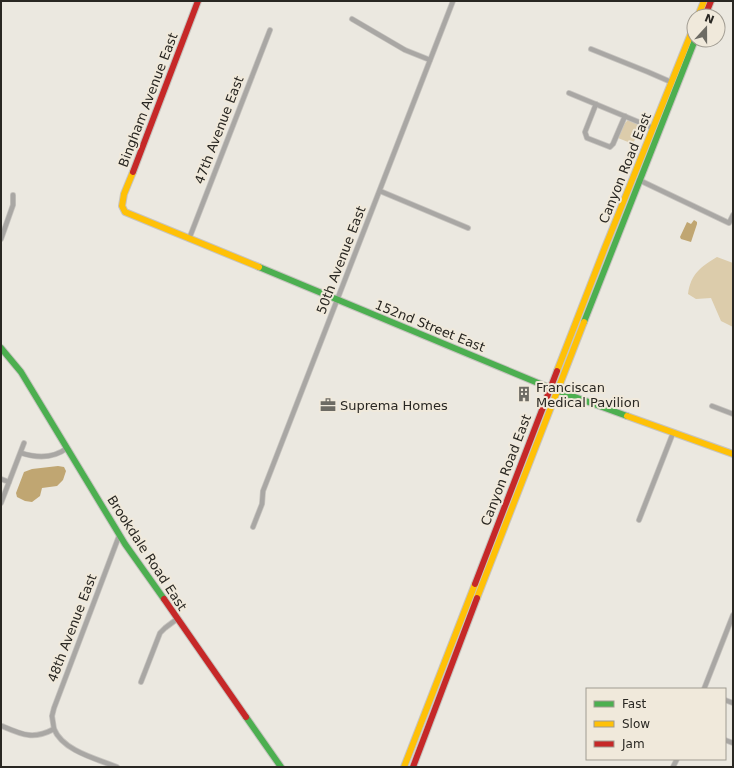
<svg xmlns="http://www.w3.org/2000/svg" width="734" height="768" font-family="'DejaVu Sans',sans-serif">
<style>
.green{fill:#dcccab}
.water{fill:#c0a672}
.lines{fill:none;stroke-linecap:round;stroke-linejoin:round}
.street-casing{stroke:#c7c4bf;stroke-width:6}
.fast-casing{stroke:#c7c4bf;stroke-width:8}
.slow-casing{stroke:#c7c4bf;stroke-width:8}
.jam-casing{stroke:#c7c4bf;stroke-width:8}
.street{stroke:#a9a7a4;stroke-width:4.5}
.fast{stroke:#4caf50;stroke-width:6}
.slow{stroke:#ffc107;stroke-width:6}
.jam{stroke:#c62828;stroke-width:6}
.labels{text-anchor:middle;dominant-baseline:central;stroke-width:4;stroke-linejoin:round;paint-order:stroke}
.street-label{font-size:13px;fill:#292722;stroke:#f0e9db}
.poi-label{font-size:13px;fill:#292722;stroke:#f0e9db;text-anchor:start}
</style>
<rect width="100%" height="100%" fill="#ebe8e0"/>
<!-- green -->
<g class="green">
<path d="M628 120 641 126 633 144 618 138 625 123Z"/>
<path d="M717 257 733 263V327L721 321 711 298 696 299 688 294C691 273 701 267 717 257Z"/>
</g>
<!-- water -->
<g class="water">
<path d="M694 220 697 222V224L691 242 681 239 680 237 687 222 691 224Z"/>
<path d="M58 466 64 467 66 471 63 480 57 486 42 488 40 496 32 502 25 501 17 497 16 493 24 472 32 469Z"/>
</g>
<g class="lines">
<defs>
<g id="street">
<path d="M352 19 405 50 430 60"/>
<path d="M591 49 648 72 671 82"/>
<path d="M569 93 653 128"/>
<path d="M596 104 585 132 587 138 610 147 613 144 625 116"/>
<path d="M639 180 729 223 733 215"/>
<path d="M380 191 468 228"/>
<path d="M1 239 13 205V195"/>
<path d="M189 239 270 30"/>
<path d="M712 406 733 414"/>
<path d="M21 453C37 458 53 459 67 448"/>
<path d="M1 479 9 482"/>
<path d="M1 503 24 443"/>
<path d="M639 520 673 433"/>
<path d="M253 527 262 504 263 491 453 1"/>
<path d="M141 682 160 633 165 628 177 619"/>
<path d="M704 689 733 615"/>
<path d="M725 700 733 703"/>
<path d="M2 726C23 735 33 740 54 729 63 751 97 759 117 767"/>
<path d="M54 729 52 716 54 708 119 536"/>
<path d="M725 740 733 743"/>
<path d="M673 767 677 759"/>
</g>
<g id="fast">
<path d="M259 267 550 388 627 416"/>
<path d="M584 322 695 40"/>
<path d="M1 348 21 372 125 544 164 599"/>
<path d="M246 717 281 767"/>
</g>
<g id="slow">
<path d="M698 16 704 1"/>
<path d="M133 172 124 194 122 206 125 212 259 267"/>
<path d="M557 371 604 250 694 26"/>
<path d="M627 416 733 454"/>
<path d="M477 598 584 322"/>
<path d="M404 767 475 584"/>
</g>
<g id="jam">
<path d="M705 16 711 1"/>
<path d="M133 172 198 1"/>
<path d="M475 584 557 371"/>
<path d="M164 599 246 717"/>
<path d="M413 767 477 598"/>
</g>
</defs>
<!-- street casing -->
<use href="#street" class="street-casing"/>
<!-- fast casing -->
<use href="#fast" class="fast-casing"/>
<!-- slow casing -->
<use href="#slow" class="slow-casing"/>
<!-- jam casing -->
<use href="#jam" class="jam-casing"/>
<!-- street -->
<use href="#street" class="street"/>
<!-- fast -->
<use href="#fast" class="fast"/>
<!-- slow -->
<use href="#slow" class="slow"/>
<!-- jam -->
<use href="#jam" class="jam"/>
</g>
<!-- icons -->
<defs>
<symbol id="building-bare" viewBox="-9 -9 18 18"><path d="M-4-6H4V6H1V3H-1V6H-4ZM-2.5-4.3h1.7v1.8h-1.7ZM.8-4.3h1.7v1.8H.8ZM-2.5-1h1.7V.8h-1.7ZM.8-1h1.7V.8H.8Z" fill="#6d6b64" stroke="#f0e9db" stroke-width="2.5" paint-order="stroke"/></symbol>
<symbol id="office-bare" viewBox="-9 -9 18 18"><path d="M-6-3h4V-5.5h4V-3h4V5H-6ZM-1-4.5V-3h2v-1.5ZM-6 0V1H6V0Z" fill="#6d6b64" stroke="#f0e9db" stroke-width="2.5" paint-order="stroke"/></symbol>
</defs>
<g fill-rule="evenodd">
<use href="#building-bare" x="513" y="383" width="22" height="22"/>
<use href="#office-bare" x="317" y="394" width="22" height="22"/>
</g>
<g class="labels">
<!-- street labels -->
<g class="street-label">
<text transform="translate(148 100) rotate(-69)">Bingham Avenue East</text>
<text transform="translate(219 130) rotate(-69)">47th Avenue East</text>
<text transform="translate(625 168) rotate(-68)">Canyon Road East</text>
<text transform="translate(341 260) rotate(-69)">50th Avenue East</text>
<text transform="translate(430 326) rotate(22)">152nd Street East</text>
<text transform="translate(506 470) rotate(-69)">Canyon Road East</text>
<text transform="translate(147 553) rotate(57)">Brookdale Road East</text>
<text transform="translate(72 628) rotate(-69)">48th Avenue East</text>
</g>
<!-- poi labels -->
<g class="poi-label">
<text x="536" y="387">Franciscan<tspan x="536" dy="15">Medical Pavilion</tspan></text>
<text x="340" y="405">Suprema Homes</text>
</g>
</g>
<!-- border -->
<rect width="734" height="768" fill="none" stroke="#292722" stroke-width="4"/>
<!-- legend -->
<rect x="586" y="688" width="140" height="72" fill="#f0e9db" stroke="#a09b91"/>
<rect x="594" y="701" width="20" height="6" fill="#4caf50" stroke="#a09b91"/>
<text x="622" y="708" font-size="12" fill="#292722">Fast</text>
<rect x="594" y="721" width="20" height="6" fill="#ffc107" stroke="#a09b91"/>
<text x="622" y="728" font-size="12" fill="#292722">Slow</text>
<rect x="594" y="741" width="20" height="6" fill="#c62828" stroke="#a09b91"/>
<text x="622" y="748" font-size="12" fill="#292722">Jam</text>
<!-- north arrow -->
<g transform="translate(706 28) rotate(21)"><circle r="19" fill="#f0e9db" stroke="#a09b91"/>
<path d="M0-3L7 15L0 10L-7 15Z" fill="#6d6b64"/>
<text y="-6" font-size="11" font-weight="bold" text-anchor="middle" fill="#292722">N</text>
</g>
</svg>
